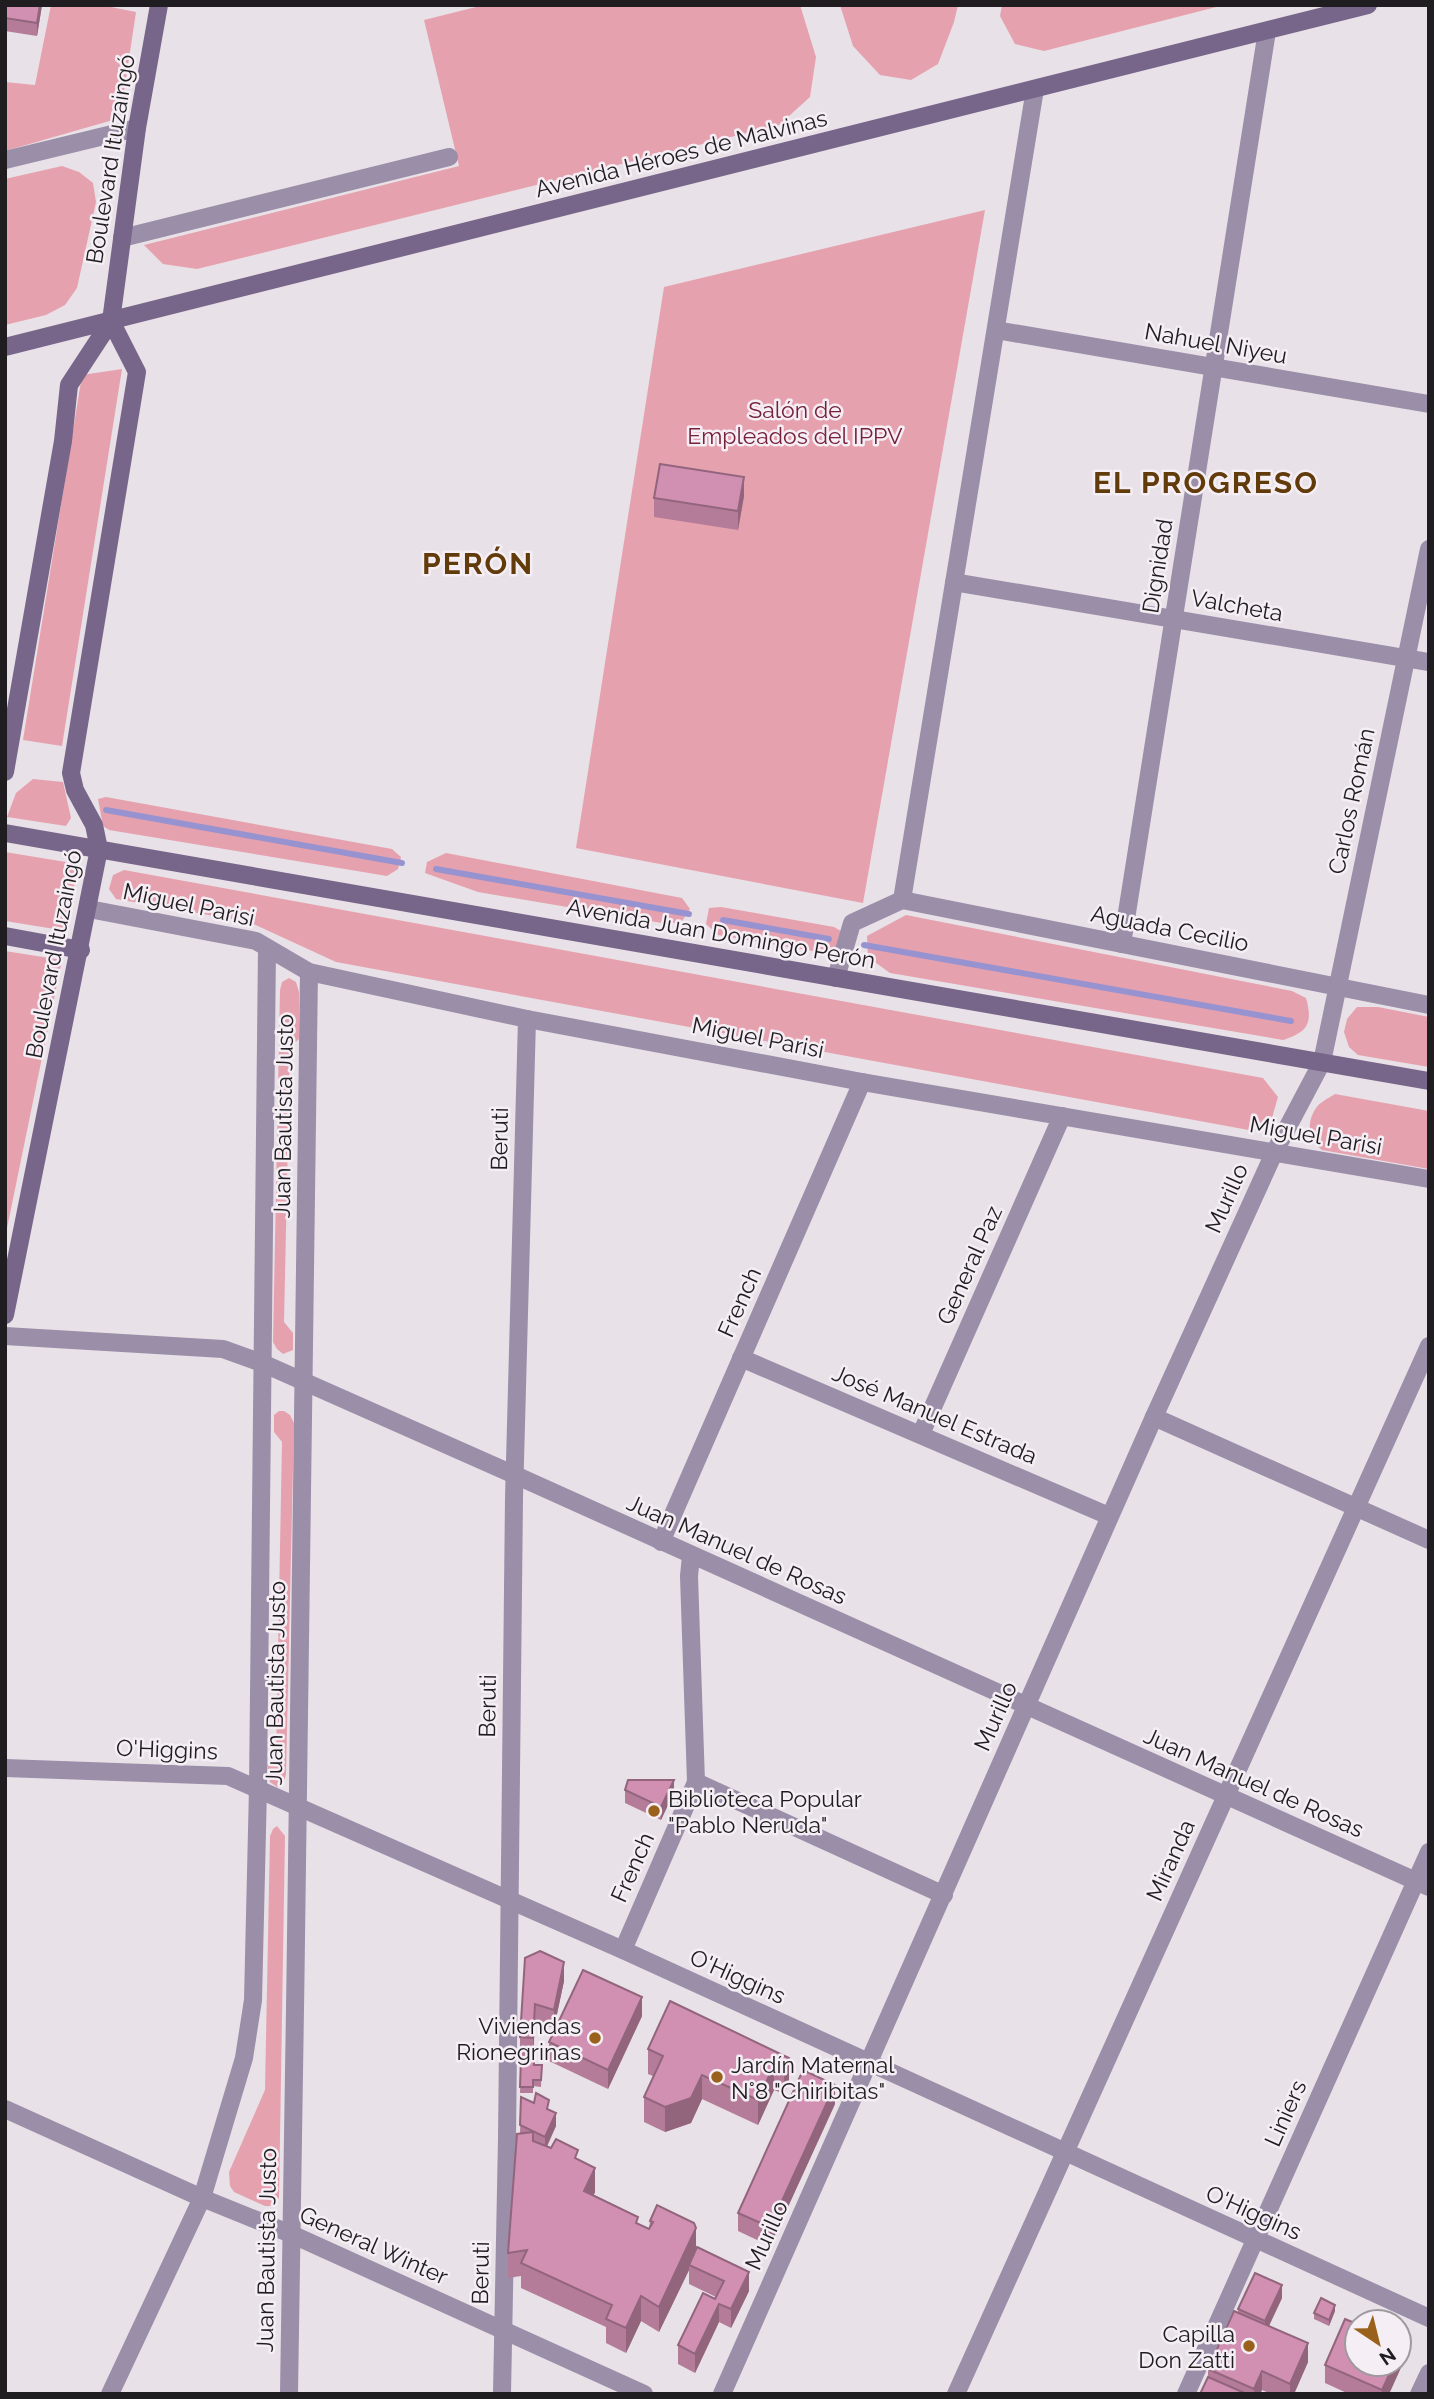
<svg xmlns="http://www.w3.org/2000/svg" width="1434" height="2399" font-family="Raleway,sans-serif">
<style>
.green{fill:#e6a1ae}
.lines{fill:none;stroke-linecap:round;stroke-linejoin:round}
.stream{stroke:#9793d0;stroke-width:6}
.street{stroke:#9a8ea8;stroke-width:18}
.secondary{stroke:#77658a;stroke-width:18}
.wall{fill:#b47c99}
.shaded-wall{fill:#92657d}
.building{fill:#d190b2;stroke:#92657d;stroke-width:2}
.poi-dot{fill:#99611c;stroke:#f5eef5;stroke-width:2.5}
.labels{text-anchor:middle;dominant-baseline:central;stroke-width:5;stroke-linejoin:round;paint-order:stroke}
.street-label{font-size:23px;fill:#1f1d1f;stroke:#f5eef5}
.park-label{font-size:23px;fill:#76213a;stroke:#f5eef5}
.poi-label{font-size:23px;fill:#1f1d1f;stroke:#f5eef5;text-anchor:start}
.district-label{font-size:30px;font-weight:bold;letter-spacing:2px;fill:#613b0a;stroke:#f5eef5}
</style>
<rect width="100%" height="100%" fill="#e8e1e7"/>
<!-- green -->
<g class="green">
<path d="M51 5H101L136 12 120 118 5 151V82L35 85Z"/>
<path d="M484 5H800L816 57 810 97 779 125 197 269 163 264 144 245 459 166 424 20Z"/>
<path d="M840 5H958L954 22 938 64 911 80 880 75 853 46Z"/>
<path d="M1002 5H1224L1044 51 1015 44 1000 16Z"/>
<path d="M62 166 79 172 93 183 96 202 77 288 65 305 46 315 5 325V179Z"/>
<path d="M985 210 863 903 576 848 664 287Z"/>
<path d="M122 369 62 746 23 740 82 375Z"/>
<path d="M33 779 63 782 71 818 66 826 7 817 16 793Z"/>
<path d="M106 797 392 849 401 857 398 869 387 876 109 830 103 826 98 799Z"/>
<path d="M5 852 78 864 67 931 5 921Z"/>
<path d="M446 853 682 898 690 909 682 921 668 924 478 892 425 873 427 862Z"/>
<path d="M124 870 1263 1078 1278 1097 1272 1118 1254 1131 336 962 249 922 116 899 109 889 113 875Z"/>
<path d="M721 907 834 927 841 931 840 946 835 950 819 952 718 935 706 924 709 908Z"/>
<path d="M906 915 1292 991 1306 998C1313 1023 1308 1032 1283 1040L890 973 868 957 867 936Z"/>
<path d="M5 951 62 960 5 1238Z"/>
<path d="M289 978 296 982 299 992V1039L290 1047 284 1322 293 1333V1350L283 1354 277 1349 273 1342 280 990 282 982Z"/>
<path d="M1357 1007H1378L1429 1017V1067L1358 1055 1349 1047 1344 1032 1347 1019Z"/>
<path d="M1335 1094 1429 1111V1169L1322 1150C1308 1139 1306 1123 1316 1108 1320 1102 1329 1098 1335 1094Z"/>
<path d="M279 1411H284L290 1415 294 1423 286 1774 284 1782 277 1787 270 1782 267 1764 276 1757 282 1442 274 1432V1415Z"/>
<path d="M277 1826 285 1836 279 2198 271 2206H265L234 2192 230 2186 229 2172 265 2090 270 1836 273 1829Z"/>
</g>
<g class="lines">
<!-- stream -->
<g class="stream">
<path d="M106 810 402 863"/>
<path d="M436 869 689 914"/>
<path d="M723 920 829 939"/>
<path d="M864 945 1291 1021"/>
</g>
<!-- street -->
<g class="street">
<path d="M5 160 137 128"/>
<path d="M122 238 449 157"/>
<path d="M996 330 1429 404"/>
<path d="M954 582 1429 662"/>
<path d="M902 900 1429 1005"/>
<path d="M89 909 256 941 309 972 527 1019 862 1082 1429 1179"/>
<path d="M1122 944 1267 31"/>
<path d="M836 978 852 923 902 900 1035 89"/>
<path d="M5 1336 223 1349 262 1363 515 1475 1429 1887"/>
<path d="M741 1358 1109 1516"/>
<path d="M1154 1417 1429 1540"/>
<path d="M921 1434 1062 1116"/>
<path d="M661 1542 862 1082"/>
<path d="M5 1768 228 1776 623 1950 1429 2318"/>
<path d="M696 1782 944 1895"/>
<path d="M623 1950 696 1782 689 1576 691 1556"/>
<path d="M5 2109 202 2198 291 2234 644 2394"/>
<path d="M110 2394 202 2198 244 2058 253 2000 258 1788 267 948"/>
<path d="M289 2394C296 1920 305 1446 309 972"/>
<path d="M502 2394 507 2138 514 1498 527 1019"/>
<path d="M722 2394 1154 1417 1274 1153 1322 1062 1429 549"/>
<path d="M956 2394 1429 1346"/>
<path d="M1186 2394 1429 1852"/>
<path d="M1419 2394 1429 2373"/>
</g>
<!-- secondary -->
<g class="secondary">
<path d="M5 347 1368 5"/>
<path d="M5 772 63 441 69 385 111 321 137 128 159 5"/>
<path d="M5 833 1429 1081"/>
<path d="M5 936 81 950"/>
<path d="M5 1315 99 849 94 825 75 790 71 773 137 372 111 321"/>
</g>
</g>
<!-- wall -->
<g class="wall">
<path d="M5 5H42L37 36 5 31Z"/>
<path d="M744 496 738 530 654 517V498Z"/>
<path d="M625 1790 674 1792 661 1820 625 1803Z"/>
<path d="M525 1958 564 1981 554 2028 535 2022 533 2057 520 2056V2037Z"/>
<path d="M642 2016 608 2089 549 2061V2042Z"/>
<path d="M648 2049 789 2058V2082L784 2094 774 2090 758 2125 702 2099 691 2123 665 2132 644 2122V2097L653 2076 648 2074Z"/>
<path d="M521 2058 534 2065H542L541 2087 533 2086V2093H520Z"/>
<path d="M521 2097 549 2110 556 2126 547 2147 578 2159 595 2192 593 2196 638 2224 649 2229 650 2221 696 2249 749 2291 731 2328 719 2322 695 2373 678 2364V2345L716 2297 689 2284V2270L659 2332 641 2321 626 2353 606 2343V2327L521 2288V2276L508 2278V2253L520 2134Z"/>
<path d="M835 2104 770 2246 738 2231V2213Z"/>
<path d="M1282 2298 1269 2326 1308 2362 1294 2394H1271L1262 2390 1260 2394H1200L1208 2377V2369L1238 2313V2309Z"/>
<path d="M1335 2311 1329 2326 1314 2319V2313Z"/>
<path d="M1403 2363 1389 2394H1349L1325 2383V2365Z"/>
</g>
<!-- shaded-wall -->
<g class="shaded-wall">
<path d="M40 5H42L37 36V23Z"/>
<path d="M744 477V496L738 530V511Z"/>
<path d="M674 1780V1792L661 1820V1807Z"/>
<path d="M564 1962V1981L554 2028V2010Z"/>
<path d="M642 1997V2016L608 2089V2070Z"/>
<path d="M535 2004V2022L533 2057V2038Z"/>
<path d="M789 2058V2082L784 2094V2069Z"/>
<path d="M774 2065V2090L758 2125V2100Z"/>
<path d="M702 2075V2099L691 2123 665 2132V2107Z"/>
<path d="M835 2085V2104L770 2246V2227Z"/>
<path d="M556 2113V2126L545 2149V2137Z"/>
<path d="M595 2168V2192L584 2216V2191Z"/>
<path d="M696 2228V2253L689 2265V2270L659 2332V2307Z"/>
<path d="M749 2272V2291L731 2328V2309Z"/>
<path d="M1282 2285V2298L1265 2334V2321Z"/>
<path d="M641 2296V2321L626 2353V2328Z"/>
<path d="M719 2304V2322L695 2373V2354Z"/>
<path d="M1335 2305V2311L1329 2326V2320Z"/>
<path d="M1308 2343V2362L1294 2394H1290V2384Z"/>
<path d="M1403 2344V2363L1389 2394H1382V2390L1394 2364H1399V2352Z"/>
<path d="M1262 2371V2390L1260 2394H1254V2389Z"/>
</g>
<!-- building -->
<g class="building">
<path d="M5 5H40L37 23 5 18Z"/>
<path d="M660 464 744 477 738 511 654 498Z"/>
<path d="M628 1780H674L661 1807 625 1790Z"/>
<path d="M540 1951 564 1962 554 2010 535 2004 533 2038 520 2037 525 1958Z"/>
<path d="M583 1970 642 1997 608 2070 549 2042Z"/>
<path d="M670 2001 789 2058 784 2069 774 2065 758 2100 702 2075 691 2098 665 2107 644 2097 663 2056 648 2049Z"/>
<path d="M521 2058 534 2059V2065H542L541 2080H533V2087H520Z"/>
<path d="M803 2070 835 2085 770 2227 738 2213Z"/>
<path d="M536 2093 549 2100 547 2109 556 2113 545 2137 520 2125 521 2097 534 2103Z"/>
<path d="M533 2132V2141L551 2148 556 2139 578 2150 575 2158 595 2168 584 2191 638 2217 636 2223 649 2229 653 2222 650 2221 657 2205 694 2223 696 2228 659 2307 641 2296 626 2328 606 2319 612 2305 521 2263 527 2250 508 2253 517 2134Z"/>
<path d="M697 2247 749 2272 731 2309 719 2304 695 2354 678 2345 703 2293 715 2299 724 2281 689 2265Z"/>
<path d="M1255 2273 1282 2285 1265 2321 1238 2309Z"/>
<path d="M1321 2298 1335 2305 1329 2320 1314 2313Z"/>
<path d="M1234 2311 1308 2343 1290 2384 1262 2371 1254 2389 1208 2369Z"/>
<path d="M1345 2319 1357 2324V2364H1394L1382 2390 1325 2365Z"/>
<path d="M1399 2342 1403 2344 1399 2352Z"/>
<path d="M1208 2377 1247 2394H1200Z"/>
</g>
<!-- markers -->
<g class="poi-dot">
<circle cx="654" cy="1811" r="7"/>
<circle cx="595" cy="2038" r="7"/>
<circle cx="717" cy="2077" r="7"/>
<circle cx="1249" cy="2346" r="7"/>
</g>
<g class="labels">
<!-- street labels -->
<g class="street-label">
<text transform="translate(681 153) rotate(-14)">Avenida Héroes de Malvinas</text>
<text transform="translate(110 159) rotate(-81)">Boulevard Ituzaingó</text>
<text transform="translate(1216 343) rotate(10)">Nahuel Niyeu</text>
<text transform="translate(1157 566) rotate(-81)">Dignidad</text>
<text transform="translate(1237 605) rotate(10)">Valcheta</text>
<text transform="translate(1351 801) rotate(-78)">Carlos Román</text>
<text transform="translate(189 904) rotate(12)">Miguel Parisi</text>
<text transform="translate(1170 928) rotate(11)">Aguada Cecilio</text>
<text transform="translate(721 933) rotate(10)">Avenida Juan Domingo Perón</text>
<text transform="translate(53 954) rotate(-79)">Boulevard Ituzaingó</text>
<text transform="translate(758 1037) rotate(11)">Miguel Parisi</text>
<text transform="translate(283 1116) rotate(-89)">Juan Bautista Justo</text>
<text transform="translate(1316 1135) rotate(10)">Miguel Parisi</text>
<text transform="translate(499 1139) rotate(-89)">Beruti</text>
<text transform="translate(1226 1198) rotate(-66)">Murillo</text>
<text transform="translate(969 1265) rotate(-66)">General Paz</text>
<text transform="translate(739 1302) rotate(-66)">French</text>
<text transform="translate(935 1414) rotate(23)">José Manuel Estrada</text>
<text transform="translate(737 1549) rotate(24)">Juan Manuel de Rosas</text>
<text transform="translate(275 1683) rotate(-89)">Juan Bautista Justo</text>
<text transform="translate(487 1706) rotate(-89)">Beruti</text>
<text transform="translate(995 1716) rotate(-66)">Murillo</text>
<text transform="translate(167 1749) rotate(2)">O'Higgins</text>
<text transform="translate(1254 1782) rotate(24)">Juan Manuel de Rosas</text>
<text transform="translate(1170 1860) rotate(-66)">Miranda</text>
<text transform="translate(632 1867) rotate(-66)">French</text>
<text transform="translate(738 1976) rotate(24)">O'Higgins</text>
<text transform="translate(1285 2113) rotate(-66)">Liniers</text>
<text transform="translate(1254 2212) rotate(24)">O'Higgins</text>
<text transform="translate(766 2235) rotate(-66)">Murillo</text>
<text transform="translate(374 2245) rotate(24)">General Winter</text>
<text transform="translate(266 2250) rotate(-89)">Juan Bautista Justo</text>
<text transform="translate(480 2273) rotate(-89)">Beruti</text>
</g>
<!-- park labels -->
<g class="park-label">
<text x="795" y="409">Salón de<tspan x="795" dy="26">Empleados del IPPV</tspan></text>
</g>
<!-- poi labels -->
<g class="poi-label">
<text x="668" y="1798">Biblioteca Popular<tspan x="668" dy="26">"Pablo Neruda"</tspan></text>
<text x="581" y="2025" text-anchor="end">Viviendas<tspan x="581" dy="26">Rionegrinas</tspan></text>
<text x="731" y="2064">Jardín Maternal<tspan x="731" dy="26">N°8 "Chiribitas"</tspan></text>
<text x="1235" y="2333" text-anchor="end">Capilla<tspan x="1235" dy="26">Don Zatti</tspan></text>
</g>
<!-- district labels -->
<g class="district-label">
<text x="1206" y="482">EL PROGRESO</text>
<text x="478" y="563">PERÓN</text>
</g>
</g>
<!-- border -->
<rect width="1434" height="2399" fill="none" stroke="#1f1d1f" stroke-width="14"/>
<!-- north arrow -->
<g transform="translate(1378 2343) rotate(145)"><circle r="33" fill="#f5eef5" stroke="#9f9a9f" stroke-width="2"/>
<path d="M0-5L12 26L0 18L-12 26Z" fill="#99611c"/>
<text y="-10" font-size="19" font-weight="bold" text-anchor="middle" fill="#1f1d1f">N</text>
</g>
</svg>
